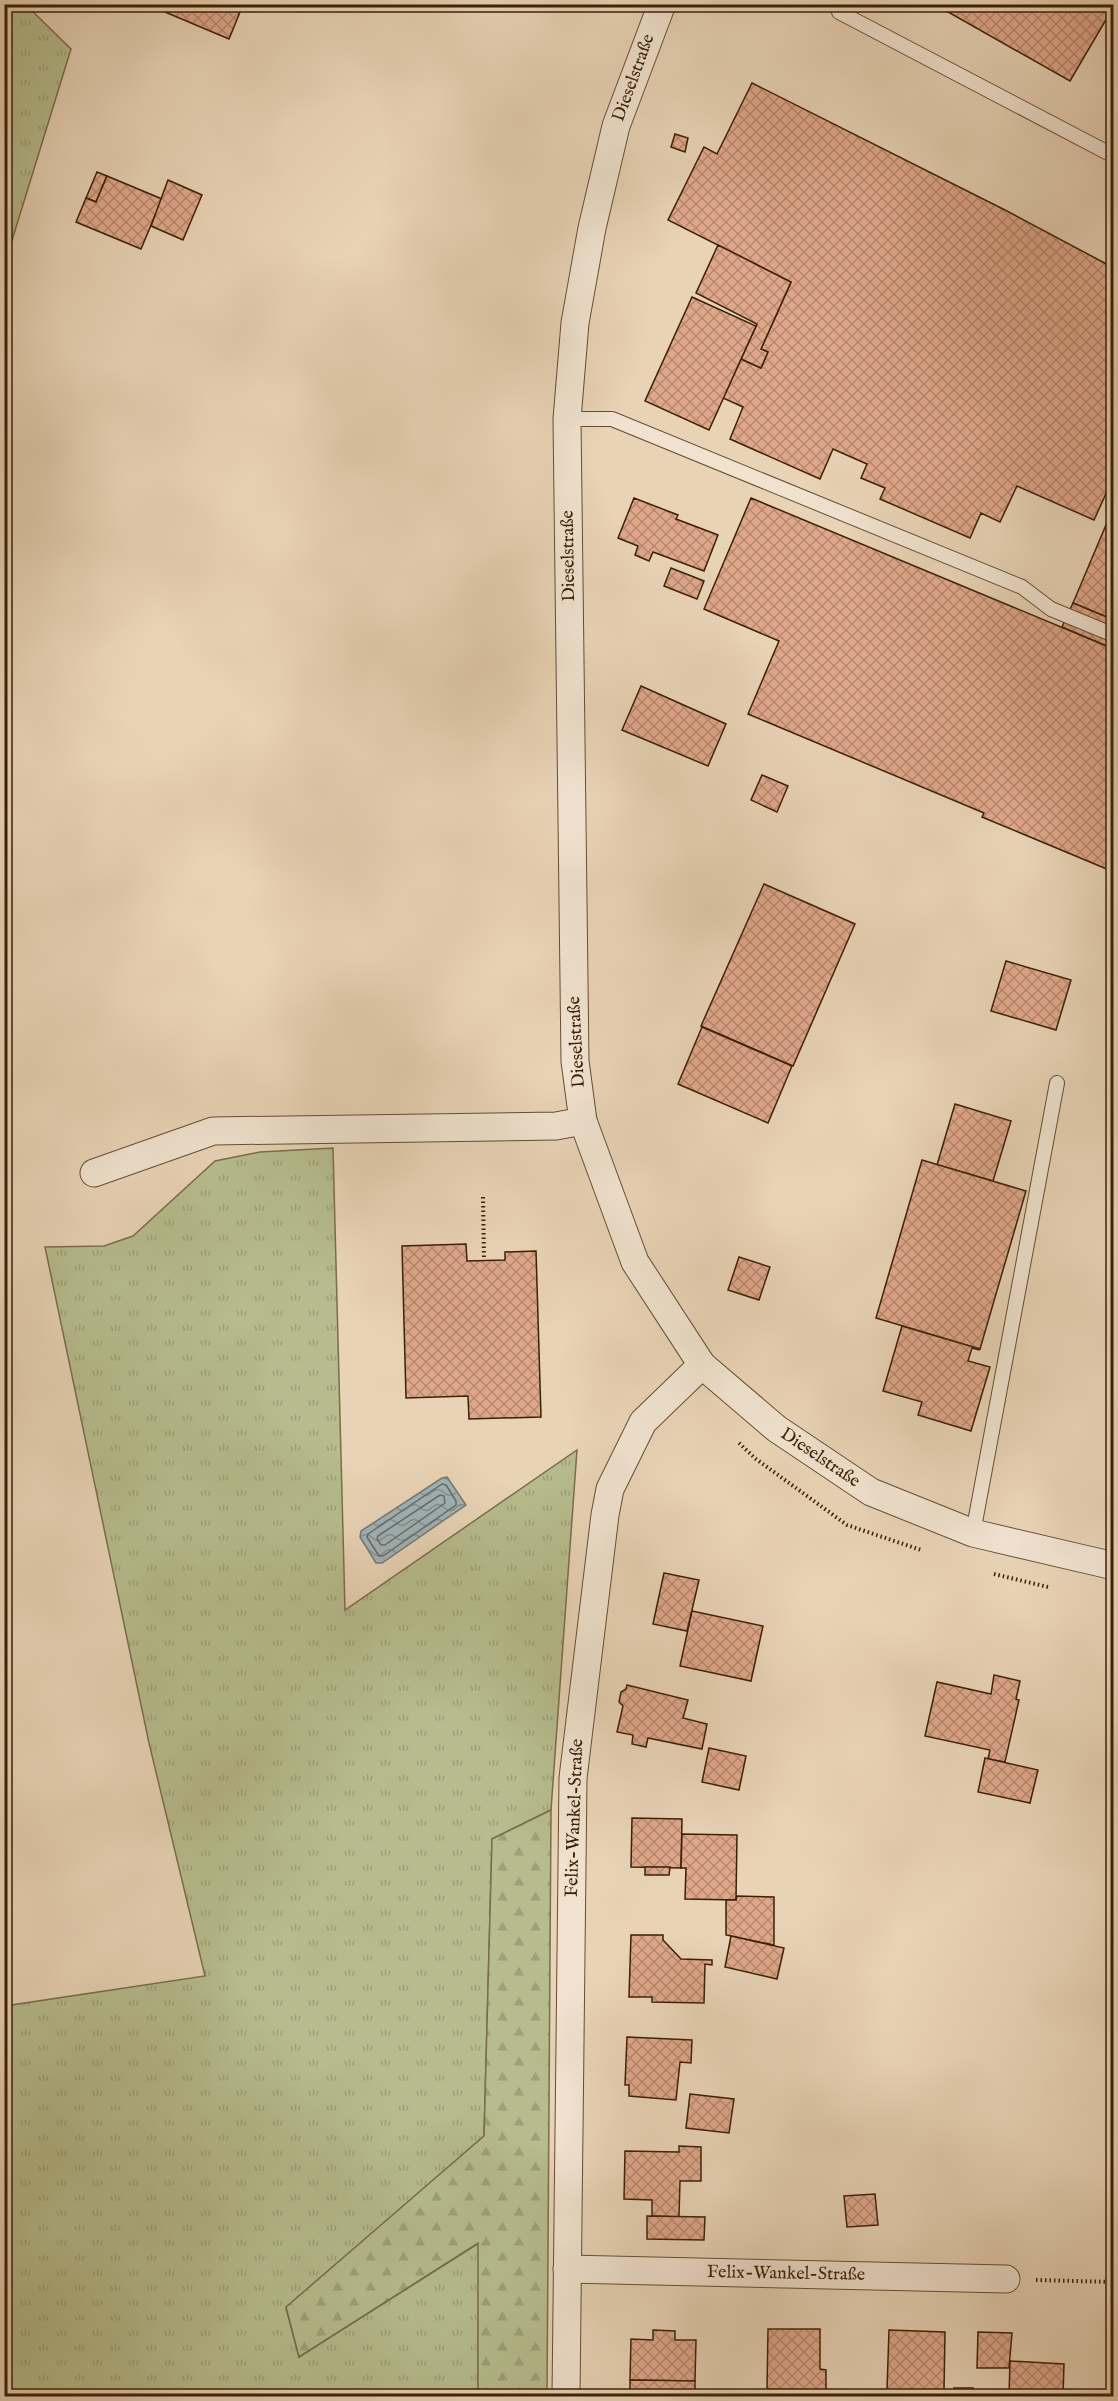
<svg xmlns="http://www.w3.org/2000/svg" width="1118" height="2401" font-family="'IM FELL English',serif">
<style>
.grass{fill:url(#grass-tufts);stroke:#786e4a;stroke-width:1.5}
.forest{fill:url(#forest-firs);stroke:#786e4a;stroke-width:1.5}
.water{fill:url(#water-waves);stroke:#767971;stroke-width:1.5}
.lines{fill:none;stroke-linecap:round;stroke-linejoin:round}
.shore{stroke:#6c6a60;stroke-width:1.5}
.building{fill:url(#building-cross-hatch);stroke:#3b2006;stroke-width:1.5}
.service-casing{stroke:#664d32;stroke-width:16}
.minor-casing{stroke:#664d32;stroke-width:29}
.path{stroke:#3b2006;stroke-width:4;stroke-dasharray:1.5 3;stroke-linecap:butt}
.service{stroke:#f0e2cf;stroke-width:14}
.minor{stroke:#f0e2cf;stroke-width:27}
.labels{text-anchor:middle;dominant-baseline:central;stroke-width:4.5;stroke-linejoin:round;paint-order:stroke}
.street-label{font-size:18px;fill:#3b2006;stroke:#f0e2cf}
</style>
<defs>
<pattern id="grass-tufts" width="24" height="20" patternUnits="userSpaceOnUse" patternTransform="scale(1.5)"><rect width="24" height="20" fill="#b6bc8d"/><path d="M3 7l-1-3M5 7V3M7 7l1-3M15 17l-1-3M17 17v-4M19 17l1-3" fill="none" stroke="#9da178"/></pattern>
<pattern id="forest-firs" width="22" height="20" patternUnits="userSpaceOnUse" patternTransform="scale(1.5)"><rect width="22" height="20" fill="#b6bc8d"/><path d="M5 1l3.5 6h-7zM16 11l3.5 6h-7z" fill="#9da178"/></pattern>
<pattern id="water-waves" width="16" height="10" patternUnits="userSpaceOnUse" patternTransform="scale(1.5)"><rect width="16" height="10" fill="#9db4b9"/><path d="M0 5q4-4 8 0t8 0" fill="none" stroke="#819294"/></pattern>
<pattern id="building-cross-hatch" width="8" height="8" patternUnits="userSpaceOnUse" patternTransform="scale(1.5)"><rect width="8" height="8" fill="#dfa78a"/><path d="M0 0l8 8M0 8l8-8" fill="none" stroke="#b6886f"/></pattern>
</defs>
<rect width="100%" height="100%" fill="#e8d3b5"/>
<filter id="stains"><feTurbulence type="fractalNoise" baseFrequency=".00333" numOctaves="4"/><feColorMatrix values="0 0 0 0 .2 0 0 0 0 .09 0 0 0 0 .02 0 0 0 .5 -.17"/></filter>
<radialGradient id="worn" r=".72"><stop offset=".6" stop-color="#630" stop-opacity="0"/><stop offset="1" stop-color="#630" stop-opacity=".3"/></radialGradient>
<!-- grass -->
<g class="grass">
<path d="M5 4 26 5 71 49 5 263Z"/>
<path d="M333 1148 345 1610 577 1450 551 1810 492 1839 484 2136 286 2308 299 2357 479 2243 478 2396H5V2006L205 1976 149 1743 45 1247 104 1246 133 1236 215 1161 260 1152Z"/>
</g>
<!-- forest -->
<path class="forest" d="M551 1810 547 2396H478V2243L299 2357 286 2307 484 2136 492 1839Z"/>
<!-- water -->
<path class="water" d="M447 1477 466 1505 382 1563H376L360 1537 361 1531 442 1478Z"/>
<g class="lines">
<!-- shore -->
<g class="shore">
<path d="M442 1484 446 1485 456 1501V1505L383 1556H379L367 1537 368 1534Z"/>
<path d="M440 1495 444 1496 445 1503 385 1545H381L377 1539 378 1536Z"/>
</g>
</g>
<!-- building -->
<g class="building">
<path d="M146 4H237L242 7 229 39Z"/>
<path d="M934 4H1114V6L1070 81Z"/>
<path d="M752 83 1005 210 1114 268V476L1094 520 1017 486 1000 522 981 513 970 538 880 499 885 488 861 478 867 464 833 449 820 479 730 439 743 407 723 398 741 359 761 368 768 352 761 349 791 282 668 220 704 147 717 154Z"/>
<path d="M675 134 688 138 685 152 671 147Z"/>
<path d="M97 172 107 176 96 202 86 198Z"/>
<path d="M107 176 162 199 141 249 76 222 86 198 96 202Z"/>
<path d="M168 180 202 195 183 240 151 226Z"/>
<path d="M718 245 791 282 761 349 768 352 761 368 741 359 757 324 696 293Z"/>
<path d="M692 297 756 326 709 430 645 401Z"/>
<path d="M634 498 678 515 676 519 718 535 704 571 653 552 649 561 635 555 638 546 618 538Z"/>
<path d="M751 498 1114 649V872L982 817 984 813 748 714 779 641 704 609Z"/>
<path d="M1114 506V620L1073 603Z"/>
<path d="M671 568 704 581 697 599 664 586Z"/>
<path d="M1073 603 1114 620V649L1062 627Z"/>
<path d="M641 686 726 724 708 766 622 730Z"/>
<path d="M762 775 788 786 777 812 751 800Z"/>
<path d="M764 884 855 924 793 1066 701 1026Z"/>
<path d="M1006 961 1071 980 1056 1030 991 1011Z"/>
<path d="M702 1027 792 1066 768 1123 678 1084Z"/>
<path d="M955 1104 1011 1121 993 1181 937 1165Z"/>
<path d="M922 1160 1026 1191 980 1349 876 1318Z"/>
<path d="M466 1244 467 1261 505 1260V1252L536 1251 541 1417 469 1419 468 1396 406 1398 402 1246Z"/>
<path d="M739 1257 770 1267 759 1300 728 1290Z"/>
<path d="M902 1326 980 1349 979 1350 972 1348 968 1361 990 1367 971 1431 918 1415 922 1402 883 1391Z"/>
<path d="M664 1573 699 1580 687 1631 653 1624Z"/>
<path d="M692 1611 763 1626 751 1681 680 1666Z"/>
<path d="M994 1675 1020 1681 1016 1699 1019 1700 1005 1762 988 1759 990 1750 925 1736 937 1682 991 1694Z"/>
<path d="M627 1685 688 1700 683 1718 707 1724 702 1749 648 1738 646 1747 632 1744 633 1735 617 1732 623 1706 619 1702 621 1692 626 1689Z"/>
<path d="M709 1748 746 1756 739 1790 702 1782Z"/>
<path d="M985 1758 1038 1770 1030 1803 978 1792Z"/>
<path d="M632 1818 682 1819 681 1868 631 1867Z"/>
<path d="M682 1834 737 1835 736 1900 685 1899 686 1868H681Z"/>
<path d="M645 1867H670L669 1875H645Z"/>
<path d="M737 1896 774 1897V1945L726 1935V1900H736Z"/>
<path d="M631 1935H663V1940L681 1959 712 1960V1965L705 1964 704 2003 652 2002V1997H629Z"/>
<path d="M731 1936 784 1948 777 1979 725 1967Z"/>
<path d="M627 2037 692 2040 691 2063 680 2062 676 2100 629 2096V2085H625Z"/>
<path d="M690 2094 734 2099 729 2133 686 2128Z"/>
<path d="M679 2146 701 2147V2181H680L679 2217 652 2216V2200L624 2199 625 2151 679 2152Z"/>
<path d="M875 2194 878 2225 847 2227 844 2196Z"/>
<path d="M647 2216 705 2217 704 2240 647 2239Z"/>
<path d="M768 2329H820V2369L826 2370V2390L767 2389Z"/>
<path d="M653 2330 675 2331V2340H696L695 2381 630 2380 631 2339 653 2340Z"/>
<path d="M889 2330 945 2332 944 2391 902 2392V2390H887Z"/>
<path d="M978 2332 1012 2333 1009 2368H977Z"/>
<path d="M1010 2361 1064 2364 1063 2396H1009Z"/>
<path d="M630 2380 695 2381V2396H630Z"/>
<rect x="954" y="2388" width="19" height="8"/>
</g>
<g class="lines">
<defs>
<g id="service">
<path d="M843 4 839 12 1114 156"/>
<path d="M567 419H612L1022 587 1051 609 1114 635"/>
<path d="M973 1533 1057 1083"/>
</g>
<g id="minor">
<path d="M662 4 616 126 592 228 575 323 567 419 575 1061 583 1121 635 1262 702 1365 777 1429 871 1492 973 1533 1114 1566"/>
<path d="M94 1173 213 1131 556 1126 583 1121"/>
<path d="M567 2269 1006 2279"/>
<path d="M566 2396 573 1778 605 1515 610 1489 643 1422 702 1365"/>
</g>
</defs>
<!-- service casing -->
<use href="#service" class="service-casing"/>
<!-- minor casing -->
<use href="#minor" class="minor-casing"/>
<!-- path -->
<g class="path">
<path d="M483 1197 484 1260"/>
<path d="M739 1443 756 1459 847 1525 921 1550"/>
<path d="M994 1574 1048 1587"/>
<path d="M1036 2280 1114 2282"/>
</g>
<!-- service -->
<use href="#service" class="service"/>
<!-- minor -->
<use href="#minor" class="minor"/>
</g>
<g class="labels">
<!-- street labels -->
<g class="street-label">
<text transform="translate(634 78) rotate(-70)">Dieselstraße</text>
<text transform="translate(569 556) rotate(-91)">Dieselstraße</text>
<text transform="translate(577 1042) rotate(-93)">Dieselstraße</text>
<text transform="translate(820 1458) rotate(34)">Dieselstraße</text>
<text transform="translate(575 1818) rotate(-88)">Felix-Wankel-Straße</text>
<text transform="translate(786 2274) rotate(1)">Felix-Wankel-Straße</text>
</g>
</g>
<!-- margin -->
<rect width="1118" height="2401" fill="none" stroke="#e8d3b5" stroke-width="24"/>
<rect x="6" y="6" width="1106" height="2389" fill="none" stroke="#3b2006" stroke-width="3"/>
<rect x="12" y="12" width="1094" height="2377" fill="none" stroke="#3b2006" stroke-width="1.5"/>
<rect width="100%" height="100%" filter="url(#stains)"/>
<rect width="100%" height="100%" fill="url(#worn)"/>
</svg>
